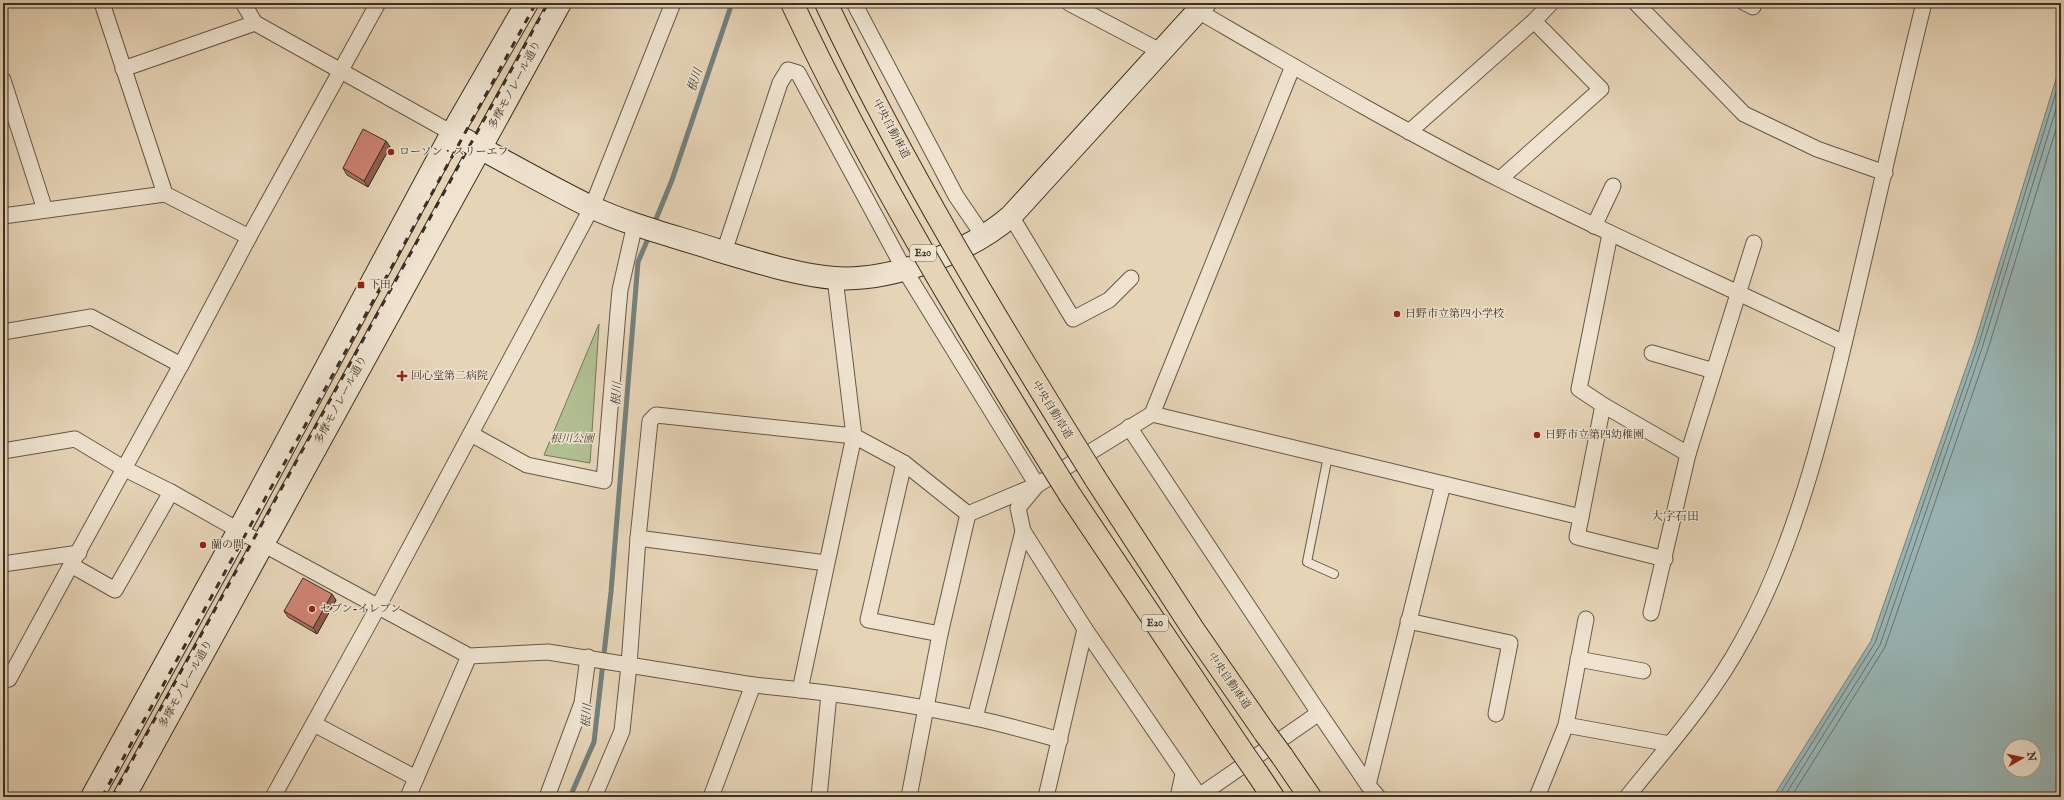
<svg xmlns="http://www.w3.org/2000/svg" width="2064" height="800" font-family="'IM FELL English','Noto Serif JP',serif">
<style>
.green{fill:#b1be92;stroke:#76765c}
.water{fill:#99b7b7;stroke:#73817d;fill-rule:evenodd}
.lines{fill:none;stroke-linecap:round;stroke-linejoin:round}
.shore{stroke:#6a736e;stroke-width:1}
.stream{stroke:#73817d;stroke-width:5}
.service-casing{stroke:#65584a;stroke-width:10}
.minor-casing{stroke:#65584a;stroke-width:17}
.secondary-casing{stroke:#3a2f25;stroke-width:24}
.motorway-casing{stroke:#3a2f25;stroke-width:24}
.service{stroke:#efe3d0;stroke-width:8}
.minor{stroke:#efe3d0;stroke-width:15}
.secondary{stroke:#efe3d0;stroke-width:22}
.motorway{stroke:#e6d4b7;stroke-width:22}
.rail{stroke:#3a2f25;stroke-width:3;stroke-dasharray:7 7;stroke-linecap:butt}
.motorway-bridge-casing{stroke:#3a2f25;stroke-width:24;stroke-linecap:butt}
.motorway-bridge{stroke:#e6d4b7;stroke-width:22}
.wall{fill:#b27063;stroke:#3a2f25}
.shaded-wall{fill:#915b50;stroke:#3a2f25}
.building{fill:#cf8273;stroke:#3a2f25}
.poi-dot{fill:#8f2418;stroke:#efe3d0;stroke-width:1.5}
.labels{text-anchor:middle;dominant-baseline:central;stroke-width:3;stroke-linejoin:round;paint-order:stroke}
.shield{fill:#efe3d0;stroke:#706558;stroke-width:1}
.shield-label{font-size:10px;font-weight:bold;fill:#3a2f25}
.street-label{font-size:11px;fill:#3a2f25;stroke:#efe3d0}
.poi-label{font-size:11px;fill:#3a2f25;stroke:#efe3d0;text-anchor:start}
.park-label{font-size:11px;font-style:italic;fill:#524c3b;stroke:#efe3d0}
.water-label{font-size:12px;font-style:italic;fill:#4d4a42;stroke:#efe3d0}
.neighbourhood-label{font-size:12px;fill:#3a2f25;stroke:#efe3d0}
</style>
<rect width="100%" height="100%" fill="#e6d4b7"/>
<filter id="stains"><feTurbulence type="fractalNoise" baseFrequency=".005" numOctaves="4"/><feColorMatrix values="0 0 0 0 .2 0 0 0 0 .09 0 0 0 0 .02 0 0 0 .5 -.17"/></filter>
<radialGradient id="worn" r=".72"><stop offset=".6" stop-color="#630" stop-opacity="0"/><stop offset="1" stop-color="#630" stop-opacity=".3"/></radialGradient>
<!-- green -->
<path class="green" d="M599 324 590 463 544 455Z"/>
<!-- water -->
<path class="water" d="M2061 63V797H1773L1871 641 1974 345ZM2010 746H2034V770H2010Z"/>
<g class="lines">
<!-- shore -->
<g class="shore">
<path d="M1778 797 1875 643 1978 346 2061 76"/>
<path d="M1784 797 1880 645 1982 348 2061 93"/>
<path d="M1791 797 1885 647 1988 349 2061 113"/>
</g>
<!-- stream -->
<g class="stream">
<path d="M654 224 672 180 732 3"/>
<path d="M570 797 594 742 611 592 638 262 650 234"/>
</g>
<defs>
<path id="service" d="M1328 456 1307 562 1334 574"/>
<g id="minor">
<path d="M102 3 165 194"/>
<path d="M243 3 255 23 452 133"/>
<path d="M854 3 956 196 984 237"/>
<path d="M1069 3 1160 51"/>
<path d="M1636 3 1744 114 1817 149 1885 173"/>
<path d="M1745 3 1753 7"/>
<path d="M1198 11C1298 69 1398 128 1501 180 1614 237 1730 288 1844 343"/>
<path d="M123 69 255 23"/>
<path d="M3 80 45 210"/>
<path d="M1409 132 1534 21 1551 3"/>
<path d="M1500 179 1601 89 1534 21"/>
<path d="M3 216 165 194 249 237 378 3"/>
<path d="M1011 216 1073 319 1109 300 1131 278"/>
<path d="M1594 226 1613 186"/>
<path d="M1610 234 1579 389 1603 405 1688 454 1754 243"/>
<path d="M724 252 780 83 788 70 798 73 904 269 1037 485 1018 508 1023 531 1085 629 1200 797"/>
<path d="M3 332 91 317 181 365 71 565 115 590 171 492 263 544 469 656 548 652 753 685"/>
<path d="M1652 353 1714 371"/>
<path d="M181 365 249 237"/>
<path d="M1152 414 1581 517 1603 405"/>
<path d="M1129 427 1319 713 1368 785 1378 797"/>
<path d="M471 434 527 465 604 481 618 312 620 290 635 224"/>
<path d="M3 451 75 439 125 469 171 492"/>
<path d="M904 463 868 620 940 634"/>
<path d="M968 514 1037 485 1152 414 1293 66"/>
<path d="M1581 517 1577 537 1665 559"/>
<path d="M638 538 826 563"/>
<path d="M3 564 79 553"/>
<path d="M1651 613 1688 454"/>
<path d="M1408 621 1510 643 1496 714"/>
<path d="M1578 659 1643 671"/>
<path d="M3 680 9 679 71 565"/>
<path d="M800 690 854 436 835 278"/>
<path d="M975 718 1023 531"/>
<path d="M314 724 416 778"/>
<path d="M1566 725 1670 744"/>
<path d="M1368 785 1443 484"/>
<path d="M1199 796 1319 713"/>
<path d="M273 797 378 607 592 207 673 3"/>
<path d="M408 797 469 656"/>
<path d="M547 797 582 703 588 657"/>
<path d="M594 797 622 731 629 665 638 538 650 421 656 415 854 436 904 463 968 514"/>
<path d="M711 797 753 685C827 692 902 702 975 718 1003 724 1031 732 1060 740"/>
<path d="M819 797 829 694"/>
<path d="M909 797 940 634 968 514"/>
<path d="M1046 797 1085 629"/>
<path d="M1178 797 1183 774"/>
<path d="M1537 797 1566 725 1586 619"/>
<path d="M1627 797C1668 746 1711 698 1742 641 1794 549 1824 429 1848 327 1874 219 1897 111 1924 3"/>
</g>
<g id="secondary">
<path d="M452 133C498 157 544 184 591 207 632 226 678 237 720 251 754 261 800 276 835 278 890 282 970 252 1011 216L1205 3"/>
<path d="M92 797 239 530 452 133 527 3"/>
<path d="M124 797 560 3"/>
</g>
<g id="motorway">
<path d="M1095 478 1193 629 1265 733"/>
<path d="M1070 495 1241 750"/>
<path d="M1282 756 1310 797"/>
<path d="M1257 773 1273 797"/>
</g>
</defs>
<!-- service casing -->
<use href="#service" class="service-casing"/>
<!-- minor casing -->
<use href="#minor" class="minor-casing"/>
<!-- secondary casing -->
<use href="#secondary" class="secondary-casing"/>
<!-- motorway casing -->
<use href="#motorway" class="motorway-casing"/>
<!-- service -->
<use href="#service" class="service"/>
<!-- minor -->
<use href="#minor" class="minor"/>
<!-- secondary -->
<use href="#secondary" class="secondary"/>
<!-- motorway -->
<use href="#motorway" class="motorway"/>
<!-- rail -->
<g class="rail">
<path d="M102 797 536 3"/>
<path d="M112 797 548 3"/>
</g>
<defs>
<g id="motorway-bridge">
<path d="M792 3C872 173 970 335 1070 495"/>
<path d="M826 3C904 168 999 324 1095 478"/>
<path d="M1265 733 1282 756"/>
<path d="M1241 750 1257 773"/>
</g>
</defs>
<!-- motorway-bridge casing -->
<use href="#motorway-bridge" class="motorway-bridge-casing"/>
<!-- motorway-bridge -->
<use href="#motorway-bridge" class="motorway-bridge"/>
</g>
<!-- wall -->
<g class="wall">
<path d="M386 141 390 147 368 187 347 175 343 168Z"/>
<path d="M336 600 317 634 288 617 284 611Z"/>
</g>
<!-- shaded-wall -->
<g class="shaded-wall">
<path d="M386 141 390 147 368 187 364 181Z"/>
<path d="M332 594 336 600 317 634 313 628Z"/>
</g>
<!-- building -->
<g class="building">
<path d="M363 129 386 141 364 181 343 168Z"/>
<path d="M303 578 332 594 313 628 284 611Z"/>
</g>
<!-- markers -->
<g class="poi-dot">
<circle cx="391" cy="152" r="4"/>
<rect x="357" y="281" width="8" height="8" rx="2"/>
<circle cx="1397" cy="314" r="4"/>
<path d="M400 370h4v4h4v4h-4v4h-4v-4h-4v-4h4z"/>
<circle cx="1537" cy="435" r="4"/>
<circle cx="203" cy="545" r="4"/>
<circle cx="312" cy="609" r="4"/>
</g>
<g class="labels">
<!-- shield labels -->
<g class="shield">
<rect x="910" y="245" width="26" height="16" rx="3"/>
<rect x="1142" y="615" width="26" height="16" rx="3"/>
</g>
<g class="shield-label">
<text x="923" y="253">E20</text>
<text x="1155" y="623">E20</text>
</g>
<!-- street labels -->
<g class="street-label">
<text transform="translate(515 85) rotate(-62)">多摩モノレール通り</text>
<text transform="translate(891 129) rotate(62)">中央自動車道</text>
<text transform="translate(341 400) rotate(-62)">多摩モノレール通り</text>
<text transform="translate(1052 410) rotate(58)">中央自動車道</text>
<text transform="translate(1229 681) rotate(55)">中央自動車道</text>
<text transform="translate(186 684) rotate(-61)">多摩モノレール通り</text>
</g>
<!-- poi labels -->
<g class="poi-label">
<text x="399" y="152">ローソン・スリーエフ</text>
<text x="369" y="285">下田</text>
<text x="1405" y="314">日野市立第四小学校</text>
<text x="411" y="376">回心堂第二病院</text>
<text x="1545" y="435">日野市立第四幼稚園</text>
<text x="211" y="545">蘭の間</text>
<text x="320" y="609">セブン-イレブン</text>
</g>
<!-- park labels -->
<g class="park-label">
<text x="572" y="439">根川公園</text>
</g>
<!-- water labels -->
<g class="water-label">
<text transform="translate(695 80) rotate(-71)">根川</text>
<text transform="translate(617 394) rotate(-85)">根川</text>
<text transform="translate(587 716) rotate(-84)">根川</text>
</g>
<!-- neighbourhood labels -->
<g class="neighbourhood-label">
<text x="1675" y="516">大字石田</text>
</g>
</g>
<!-- margin -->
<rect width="2064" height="800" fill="none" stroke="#e6d4b7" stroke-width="16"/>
<rect x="4" y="4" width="2056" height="792" fill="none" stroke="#3a2f25" stroke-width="2"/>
<rect x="8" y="8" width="2048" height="784" fill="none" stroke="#3a2f25"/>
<!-- north arrow -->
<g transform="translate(2022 758) rotate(81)"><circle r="19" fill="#efe3d0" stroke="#a79b8c"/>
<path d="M0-3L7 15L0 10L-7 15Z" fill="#8f2418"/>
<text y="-6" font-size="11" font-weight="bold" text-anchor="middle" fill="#3a2f25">N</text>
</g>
<rect width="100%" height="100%" filter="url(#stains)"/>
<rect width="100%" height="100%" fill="url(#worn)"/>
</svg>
